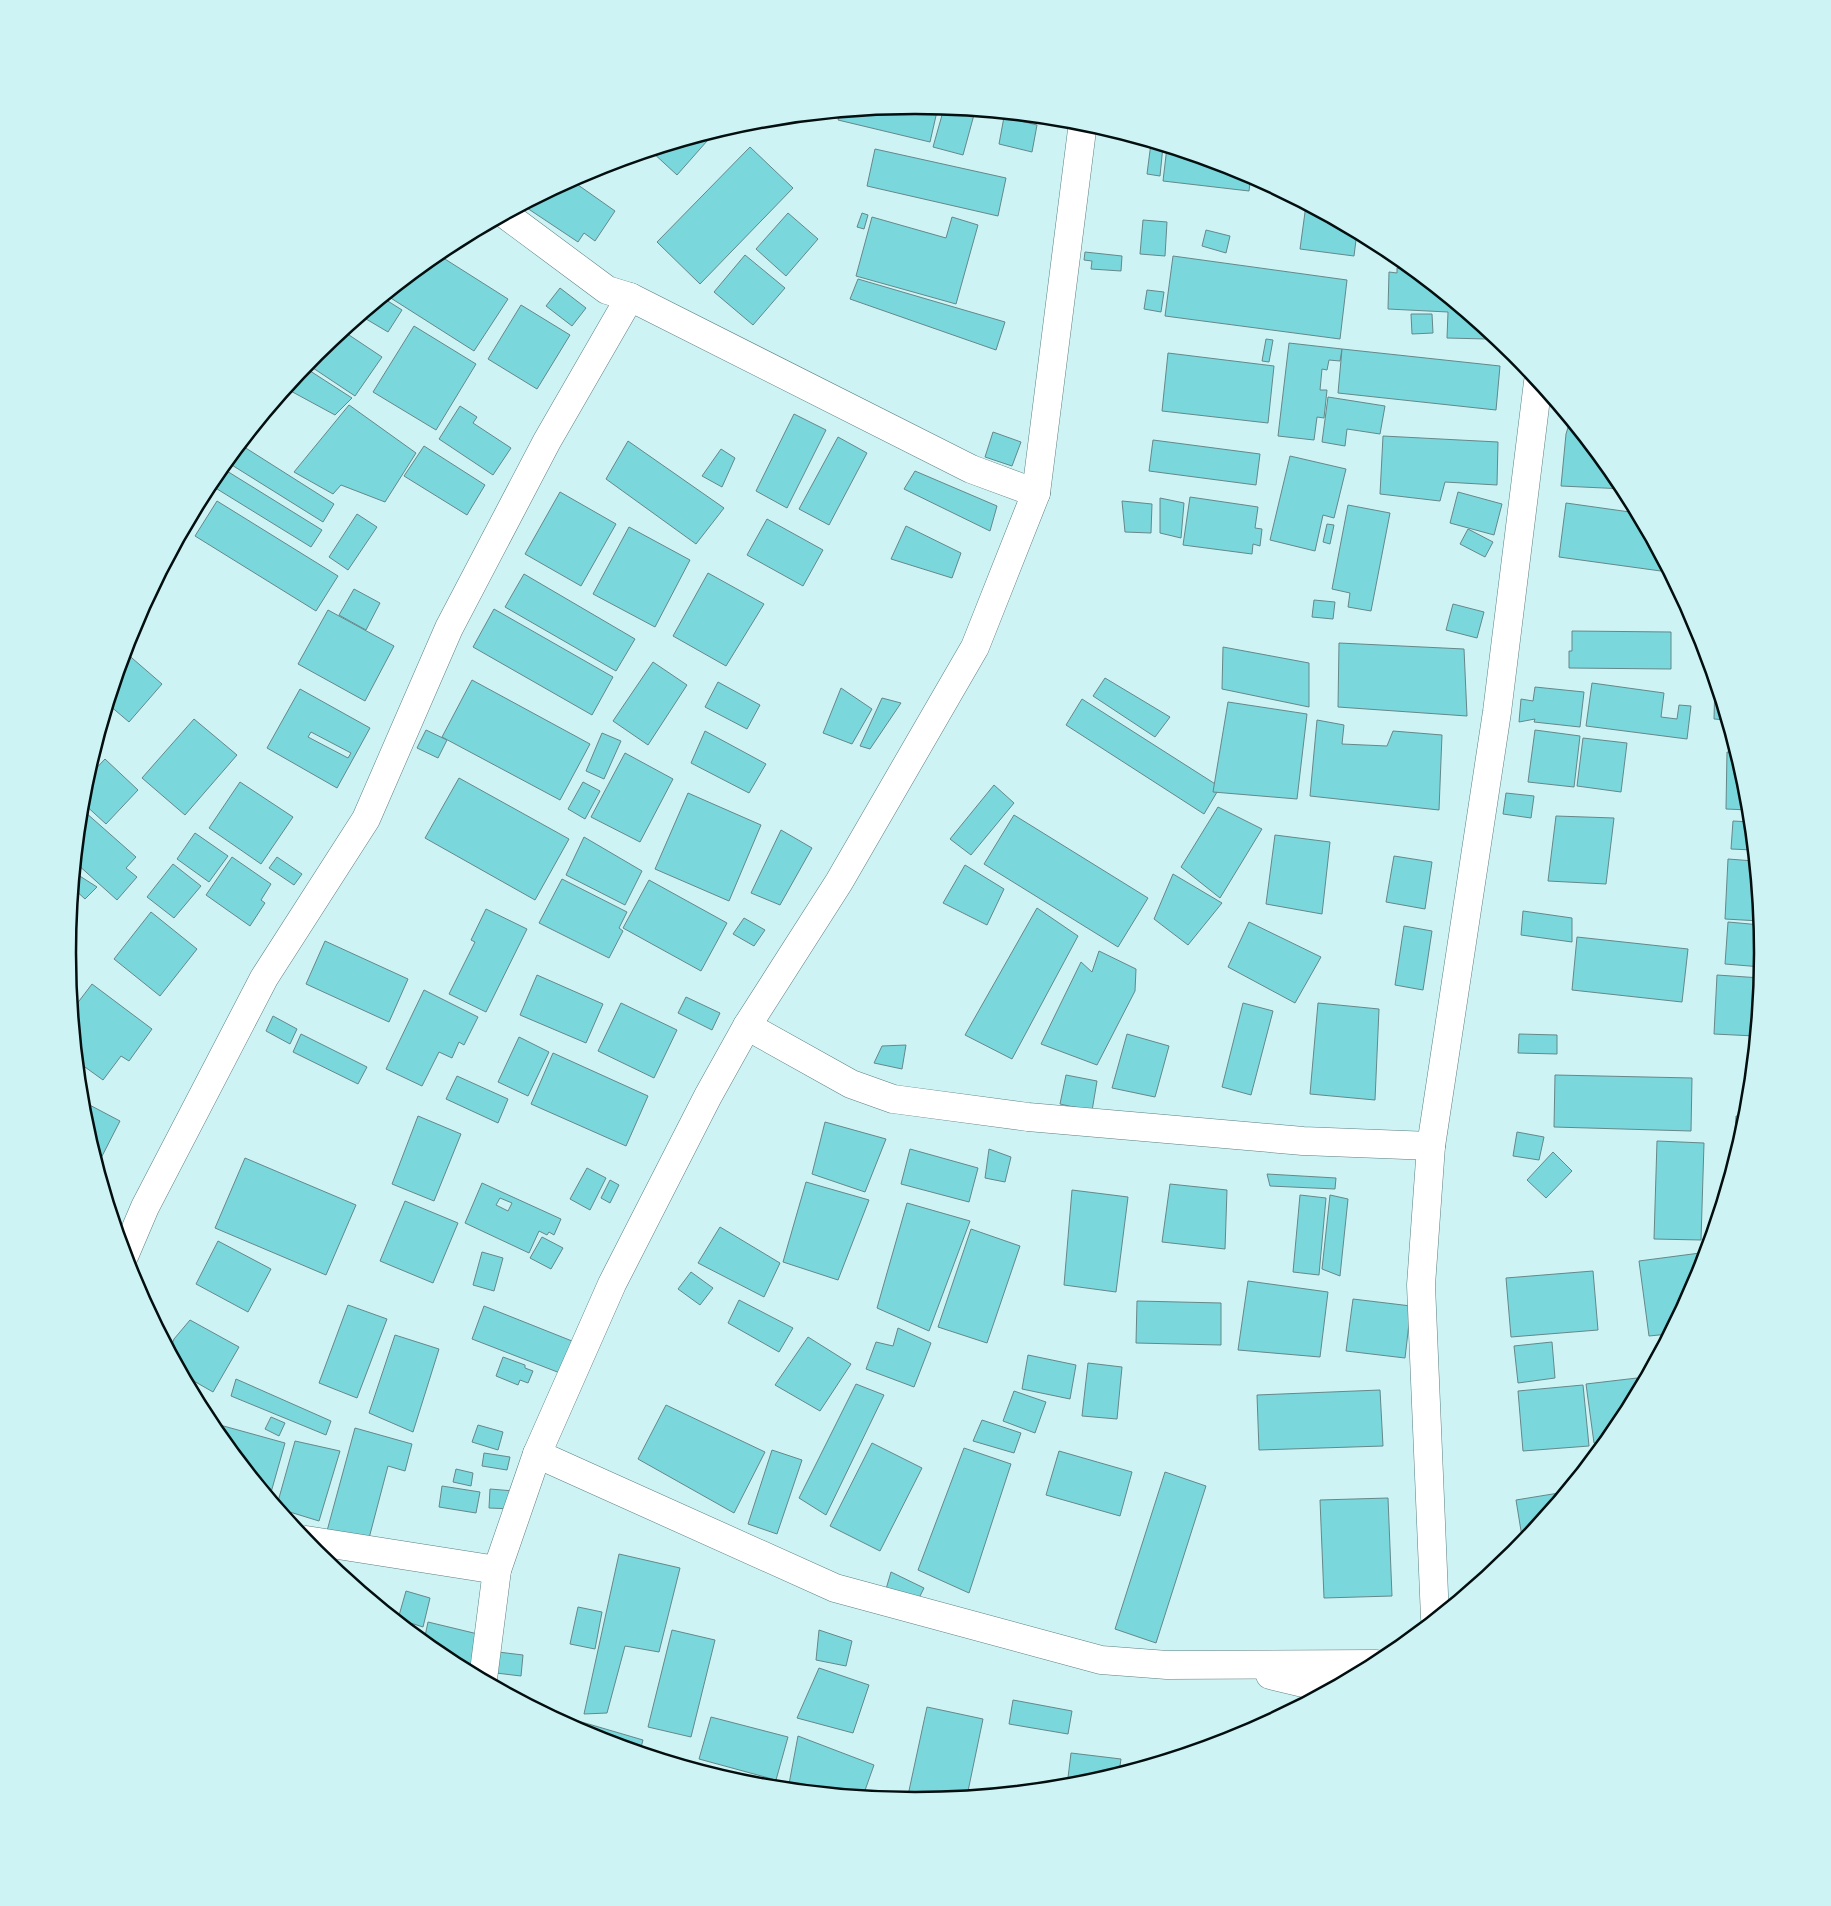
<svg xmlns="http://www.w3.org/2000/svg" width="1831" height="1906" font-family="Mulish,sans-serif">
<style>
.building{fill:#7ad7dc;stroke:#65888a;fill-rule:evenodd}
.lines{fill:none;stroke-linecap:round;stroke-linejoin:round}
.minor-casing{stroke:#5c7f81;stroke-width:29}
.minor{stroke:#fff;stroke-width:28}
.rim{fill:none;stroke:#030e0f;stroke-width:2.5}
</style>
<rect width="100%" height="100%" fill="#cdf3f5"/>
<!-- building -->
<g class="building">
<path d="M916 105 938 107 930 142 838 120 840 112Z"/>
<path d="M944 108 975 111 963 155 933 147Z"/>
<path d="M1004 117 1037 125 1032 152 999 144Z"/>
<path d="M715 132 677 175 651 151Z"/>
<path d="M1151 143 1163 146 1160 176 1147 174Z"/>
<path d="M750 147 793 188 700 284 657 242Z"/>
<path d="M1167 147 1240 170 1251 175 1249 191 1163 181Z"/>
<path d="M875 149 1006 178 998 216 867 186Z"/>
<path d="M571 180 615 211 595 241 584 233 578 242 524 206Z"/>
<path d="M1306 205 1357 232 1354 256 1300 249Z"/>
<path d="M788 213 818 239 786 276 756 249Z"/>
<path d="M862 213 868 215 864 229 857 227Z"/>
<path d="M872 217 946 238 952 217 978 225 956 304 856 276Z"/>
<path d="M1143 220 1167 222 1165 256 1140 254Z"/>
<path d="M1206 230 1230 236 1226 253 1202 246Z"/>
<path d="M1085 252 1122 256 1121 271 1091 269 1092 261 1084 260Z"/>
<path d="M437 254 508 299 474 351 386 295Z"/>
<path d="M745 255 785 288 753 325 714 292Z"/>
<path d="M1173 256 1347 280 1340 339 1165 316Z"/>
<path d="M1397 268 1412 269 1488 331 1487 339 1447 338 1448 312 1388 309 1389 272 1397 273Z"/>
<path d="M858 279 1005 322 996 350 850 299Z"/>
<path d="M560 288 586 308 572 326 546 306Z"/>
<path d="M1147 290 1164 292 1161 312 1144 309Z"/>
<path d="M383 298 402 310 388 332 361 316Z"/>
<path d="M521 305 570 335 537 389 488 359Z"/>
<path d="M1411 314H1432L1433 333 1412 334Z"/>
<path d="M414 326 476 364 436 430 373 392Z"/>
<path d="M343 331 382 357 355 396 307 364 316 353Z"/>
<path d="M1266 339 1273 340 1269 362 1262 361Z"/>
<path d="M1289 343 1342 349 1340 361 1329 360 1327 370 1322 369 1320 390H1327L1324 418 1317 417 1314 440 1278 436Z"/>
<path d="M1342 349 1500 366 1496 410 1338 393Z"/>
<path d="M1168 353 1274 366 1268 423 1162 411Z"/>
<path d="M304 367 352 398 335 415 287 389Z"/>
<path d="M1328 397 1385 406 1380 434 1347 429 1345 446 1322 442Z"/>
<path d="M349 405 416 453 385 502 341 485 333 494 294 472Z"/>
<path d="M460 406 477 417 473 423 511 448 493 475 439 439Z"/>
<path d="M794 414 826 430 787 508 756 491Z"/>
<path d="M1570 421 1621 482 1625 489 1561 486 1566 434Z"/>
<path d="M993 432 1021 442 1012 466 985 457Z"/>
<path d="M1383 436 1498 442 1497 485 1445 482 1440 501 1380 494Z"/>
<path d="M838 437 867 453 829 525 799 509Z"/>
<path d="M1153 440 1260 454 1256 485 1149 471Z"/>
<path d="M628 441 724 508 696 544 606 479Z"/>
<path d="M241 445 334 504 323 522 227 462Z"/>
<path d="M424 446 485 485 467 515 404 476Z"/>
<path d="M721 449 735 458 722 487 702 476Z"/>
<path d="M1290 456 1346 469 1334 518 1323 515 1315 551 1270 540Z"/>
<path d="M222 468 322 530 311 547 209 484Z"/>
<path d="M915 471 997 506 990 531 904 489Z"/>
<path d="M560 492 616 524 581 586 525 554Z"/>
<path d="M1458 492 1502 504 1494 535 1450 523Z"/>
<path d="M1190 497 1258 507 1255 528 1262 529 1260 546 1253 544 1252 554 1183 545Z"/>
<path d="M1160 498 1184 503 1181 538 1160 533Z"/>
<path d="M217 501 338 576 316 611 195 536Z"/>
<path d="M1122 501 1152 504 1151 533 1125 532Z"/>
<path d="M1566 503 1637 513 1668 572 1559 557Z"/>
<path d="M1348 505 1390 513 1371 611 1348 607 1350 593 1332 589Z"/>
<path d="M357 514 377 527 348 570 329 557Z"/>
<path d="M767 519 823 550 803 586 747 555Z"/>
<path d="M1327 524 1334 525 1330 544 1323 542Z"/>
<path d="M906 526 961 553 952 578 891 559Z"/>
<path d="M629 527 690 560 655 627 593 594Z"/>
<path d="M1468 529 1493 542 1485 557 1460 544Z"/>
<path d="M708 573 764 604 726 666 673 636Z"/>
<path d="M524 574 635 639 616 671 505 607Z"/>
<path d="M354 589 380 603 366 630 339 615Z"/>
<path d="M1314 600 1335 602 1333 619 1312 617Z"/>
<path d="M1453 604 1484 612 1477 638 1446 630Z"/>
<path d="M494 609 613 677 592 715 473 647Z"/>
<path d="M328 610 394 646 365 701 298 664Z"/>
<path d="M1572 631 1671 632V669L1569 668V651H1572Z"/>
<path d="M1339 643 1464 649 1467 716 1338 707Z"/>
<path d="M1223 647 1309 663V707L1222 689Z"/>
<path d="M125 652 162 684 129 722 109 705Z"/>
<path d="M653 662 687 685 648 745 613 721Z"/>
<path d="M1105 678 1170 717 1155 737 1093 696Z"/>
<path d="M472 680 590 744 560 800 442 737Z"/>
<path d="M1715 680 1727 720 1714 719Z"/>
<path d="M718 682 760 705 747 729 705 707Z"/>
<path d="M1592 683 1664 693 1661 717 1677 719 1679 705 1691 706 1687 739 1586 726Z"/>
<path d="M1535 687 1584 692 1580 727 1534 722 1535 719 1519 722 1521 699 1533 701Z"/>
<path d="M841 688 872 709 852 744 823 733Z"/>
<path d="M300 689 370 728 337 788 267 748ZM311 732 351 753 348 758 308 737Z"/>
<path d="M882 698 901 703 870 749 860 746Z"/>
<path d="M1082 699 1220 787 1204 814 1066 725Z"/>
<path d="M1228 702 1307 714 1297 799 1213 792Z"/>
<path d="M194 719 237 755 185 815 142 778Z"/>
<path d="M1317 720 1344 725 1342 744 1387 746 1393 731 1442 735 1439 810 1310 796Z"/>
<path d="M426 730 447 740 438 758 417 748Z"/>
<path d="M1535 730 1580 736 1574 787 1528 782Z"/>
<path d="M705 731 766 764 749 793 691 763Z"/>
<path d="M602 733 621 741 604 779 586 771Z"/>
<path d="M1583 738 1627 743 1621 792 1577 786Z"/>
<path d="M1727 752 1737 753 1747 788 1749 810 1726 809Z"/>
<path d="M625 753 673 779 640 842 591 817Z"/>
<path d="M105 759 138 790 106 824 82 802 87 778Z"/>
<path d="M459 778 569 839 535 900 425 838Z"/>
<path d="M240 782 293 817 261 864 209 828Z"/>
<path d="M583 782 600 791 585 819 568 809Z"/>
<path d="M994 785 1014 803 971 855 950 839Z"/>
<path d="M688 793 761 825 729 901 655 869Z"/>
<path d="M1506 793 1534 796 1531 818 1503 814Z"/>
<path d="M1218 807 1262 829 1220 898 1181 867Z"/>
<path d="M85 812 136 857 126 868 137 877 117 900 76 863 81 816Z"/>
<path d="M1014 815 1148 898 1118 947 984 864Z"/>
<path d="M1556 816 1614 818 1606 884 1548 881Z"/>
<path d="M1733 821 1751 822 1753 850 1731 849Z"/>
<path d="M781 830 812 848 780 905 751 893Z"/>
<path d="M195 833 228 856 209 882 177 859Z"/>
<path d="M1275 835 1330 842 1322 914 1266 904Z"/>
<path d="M584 837 642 871 625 905 566 875Z"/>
<path d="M1394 856 1432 862 1425 909 1386 902Z"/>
<path d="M232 857 271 884 261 900 265 903 250 926 206 895Z"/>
<path d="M277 857 302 874 294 885 269 868Z"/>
<path d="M1728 859 1754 861 1760 921 1725 919Z"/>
<path d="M173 864 201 886 174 918 147 897Z"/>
<path d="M965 865 1004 889 987 925 943 903Z"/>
<path d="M75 873 97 887 85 899 74 889Z"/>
<path d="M1173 874 1222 903 1188 945 1154 919Z"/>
<path d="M562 879 627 912 619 928 623 931 609 958 539 923Z"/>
<path d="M649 880 727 923 701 971 623 928Z"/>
<path d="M1037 908 1078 936 1012 1059 965 1035Z"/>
<path d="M486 909 527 929 486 1012 449 994 475 942 471 940Z"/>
<path d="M1523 911 1572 918V942L1521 935Z"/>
<path d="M151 912 197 949 160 996 114 959Z"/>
<path d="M744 918 765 930 754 946 733 934Z"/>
<path d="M1249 922 1321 957 1295 1003 1228 967Z"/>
<path d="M1728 922 1761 925 1763 953 1762 967 1725 964Z"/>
<path d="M1404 926 1432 931 1423 990 1395 985Z"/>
<path d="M1577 937 1688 949 1682 1002 1572 990Z"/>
<path d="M325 941 408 979 389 1022 306 984Z"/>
<path d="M1099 951 1136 969 1135 991 1097 1065 1041 1044 1081 962 1092 972Z"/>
<path d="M537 975 603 1004 586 1043 520 1015Z"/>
<path d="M1717 975 1761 978 1755 1036 1714 1034Z"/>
<path d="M92 984 152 1029 129 1061 121 1056 103 1080 78 1062 73 1009Z"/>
<path d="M424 990 478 1017 464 1045 459 1042 452 1058 439 1052 422 1086 386 1069Z"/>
<path d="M686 997 720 1013 712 1030 678 1013Z"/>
<path d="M621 1003 677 1030 654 1078 598 1051Z"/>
<path d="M1243 1003 1273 1011 1251 1095 1222 1087Z"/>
<path d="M1318 1003 1379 1009 1375 1100 1310 1094Z"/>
<path d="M273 1016 297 1029 290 1044 266 1031Z"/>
<path d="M301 1034 367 1067 358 1084 293 1052Z"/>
<path d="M1127 1034 1169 1046 1155 1097 1112 1088Z"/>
<path d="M1519 1034 1557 1035V1054L1518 1053Z"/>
<path d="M519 1037 549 1052 528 1096 498 1082Z"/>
<path d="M906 1045 902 1069 874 1063 882 1046Z"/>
<path d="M553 1053 648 1096 626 1146 531 1104Z"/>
<path d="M1066 1075 1097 1081 1092 1111 1060 1104Z"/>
<path d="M1555 1075 1692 1078 1691 1131 1554 1127Z"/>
<path d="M457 1076 508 1099 498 1123 446 1099Z"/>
<path d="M82 1101 120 1121 98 1164 84 1118Z"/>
<path d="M418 1116 461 1134 434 1201 392 1184Z"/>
<path d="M1736 1116 1747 1117 1738 1148H1734Z"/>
<path d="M825 1122 886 1139 865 1192 812 1174Z"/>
<path d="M1517 1132 1544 1137 1539 1160 1513 1156Z"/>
<path d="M1657 1141 1704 1143 1701 1240 1654 1239Z"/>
<path d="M910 1149 978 1168 969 1202 901 1184Z"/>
<path d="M989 1149 1011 1157 1005 1182 985 1178Z"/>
<path d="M1553 1152 1572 1171 1546 1198 1527 1180Z"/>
<path d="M245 1158 356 1205 326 1275 215 1228Z"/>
<path d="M587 1168 606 1178 590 1210 570 1199Z"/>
<path d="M1267 1174 1336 1178 1335 1189 1270 1186Z"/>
<path d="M610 1180 619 1185 610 1203 601 1198Z"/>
<path d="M806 1182 869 1200 838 1280 783 1262Z"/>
<path d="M482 1183 561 1219 554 1235 549 1232 547 1235 539 1231 529 1253 465 1223ZM500 1198 512 1203 508 1211 496 1205Z"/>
<path d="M1170 1184 1227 1190 1225 1249 1162 1242Z"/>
<path d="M1072 1190 1128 1197 1116 1292 1064 1285Z"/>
<path d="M1300 1195 1326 1198 1319 1275 1293 1272Z"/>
<path d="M1330 1195 1348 1199 1340 1276 1322 1269Z"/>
<path d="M405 1201 458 1223 433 1283 380 1261Z"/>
<path d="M907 1203 970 1221 929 1331 877 1308Z"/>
<path d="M720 1227 780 1263 764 1297 698 1263Z"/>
<path d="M971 1229 1020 1246 987 1343 938 1327Z"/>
<path d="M542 1237 563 1248 551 1269 530 1258Z"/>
<path d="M218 1241 271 1269 248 1312 196 1284Z"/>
<path d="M482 1252 503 1258 494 1291 473 1285Z"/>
<path d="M1700 1253 1702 1268 1699 1278 1669 1334 1649 1336 1639 1261Z"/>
<path d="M1593 1271 1598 1330 1511 1337 1506 1278Z"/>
<path d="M691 1272 713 1288 700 1305 678 1289Z"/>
<path d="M1248 1281 1328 1292 1320 1357 1238 1350Z"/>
<path d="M1353 1299 1411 1306 1405 1358 1346 1351Z"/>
<path d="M739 1300 793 1328 779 1352 728 1323Z"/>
<path d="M1137 1301 1221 1303V1345L1136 1343Z"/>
<path d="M348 1305 387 1319 357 1398 319 1383Z"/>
<path d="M484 1306 572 1341 560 1373 472 1339Z"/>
<path d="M190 1320 239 1347 213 1392 185 1376 170 1349 174 1339Z"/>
<path d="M898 1328 931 1343 914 1387 866 1369 876 1342 893 1346Z"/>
<path d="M395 1335 439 1349 413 1432 369 1413Z"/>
<path d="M808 1337 851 1364 820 1411 775 1385Z"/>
<path d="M1552 1342 1555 1378 1518 1383 1514 1346Z"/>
<path d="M1028 1355 1076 1365 1070 1399 1022 1389Z"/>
<path d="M503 1357 525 1365V1368L533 1371 528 1383 520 1380 518 1385 496 1376Z"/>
<path d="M1088 1363 1122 1367 1117 1419 1082 1416Z"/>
<path d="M1637 1378 1639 1390 1620 1424 1606 1442 1594 1443 1586 1384Z"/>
<path d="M236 1379 331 1421 326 1435 231 1396Z"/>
<path d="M856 1384 884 1395 826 1515 799 1498Z"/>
<path d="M1583 1385 1589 1446 1523 1451 1518 1391Z"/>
<path d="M1380 1390 1383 1446 1259 1450 1257 1395Z"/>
<path d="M1014 1391 1046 1402 1035 1433 1003 1421Z"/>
<path d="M666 1405 765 1452 734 1513 638 1459Z"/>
<path d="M271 1417 285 1423 279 1436 265 1429Z"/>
<path d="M982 1420 1021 1433 1014 1453 973 1441Z"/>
<path d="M209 1422 285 1443 270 1496 210 1424Z"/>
<path d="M478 1425 503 1432 498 1450 472 1442Z"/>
<path d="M355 1428 412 1444 405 1471 388 1466 368 1542 327 1531Z"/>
<path d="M295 1441 340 1451 319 1521 280 1509 277 1505Z"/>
<path d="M872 1443 922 1468 880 1551 830 1526Z"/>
<path d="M964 1448 1011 1464 969 1593 918 1570Z"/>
<path d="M772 1450 802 1460 777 1534 748 1524Z"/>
<path d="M1059 1451 1132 1472 1120 1516 1046 1495Z"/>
<path d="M484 1453 510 1457 507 1470 482 1466Z"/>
<path d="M456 1469 473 1473 471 1486 453 1482Z"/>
<path d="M1165 1472 1206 1486 1156 1643 1115 1629Z"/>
<path d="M442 1486 480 1492 476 1513 439 1507Z"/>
<path d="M490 1489 514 1491 513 1509 489 1508Z"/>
<path d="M1565 1492 1523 1543 1516 1500Z"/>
<path d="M1388 1498 1392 1596 1324 1598 1320 1500Z"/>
<path d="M619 1554 680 1568 659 1652 625 1646 607 1713 584 1714Z"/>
<path d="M891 1572 924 1588 914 1608 884 1596Z"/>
<path d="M406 1591 430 1598 423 1627 398 1619Z"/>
<path d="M578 1607 602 1612 595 1649 570 1644Z"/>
<path d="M428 1622 482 1635 473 1673 444 1658 424 1641Z"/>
<path d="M672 1630 715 1640 691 1737 648 1727Z"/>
<path d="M819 1630 852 1641 846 1666 816 1660Z"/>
<path d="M498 1652 523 1655 521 1676 496 1673Z"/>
<path d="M819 1668 869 1685 853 1733 797 1718Z"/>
<path d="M1013 1700 1072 1711 1068 1734 1009 1724Z"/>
<path d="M927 1707 983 1719 967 1796 915 1801 907 1800Z"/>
<path d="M711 1717 788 1737 776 1780 699 1759Z"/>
<path d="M568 1718 643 1740 640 1751 591 1736 566 1723Z"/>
<path d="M798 1736 874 1765 863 1796 811 1791 789 1784Z"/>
<path d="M1071 1753 1121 1759 1119 1773 1081 1785 1067 1786Z"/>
</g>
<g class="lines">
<defs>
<g id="minor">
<path d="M506 215 607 290 630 297 971 469 1036 493"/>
<path d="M747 1026 851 1084 893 1099 1028 1117 1303 1141 1431 1146"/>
<path d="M125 1254 145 1207 264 978 366 819 449 628 547 441 630 297"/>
<path d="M537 1454 835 1588 1101 1660 1167 1665 1376 1664"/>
<path d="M306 1540 497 1570"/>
<path d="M1435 1618 1421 1285 1431 1146 1497 712 1538 382"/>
<path d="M1270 1675 1328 1689"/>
<path d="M483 1679 497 1570 537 1454 612 1284 708 1096 747 1026 839 882 975 647 1036 493 1083 122"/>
</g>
</defs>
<!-- minor casing -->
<use href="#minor" class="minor-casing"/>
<!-- minor -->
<use href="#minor" class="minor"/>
</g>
<!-- crop -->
<path d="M0 0H1831V1906H0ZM76 953a839 839 0 1 1 1678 0a839 839 0 1 1-1678 0Z" fill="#cdf3f5" fill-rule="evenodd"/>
<path class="rim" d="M76 953a839 839 0 1 1 1678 0a839 839 0 1 1-1678 0Z"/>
</svg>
